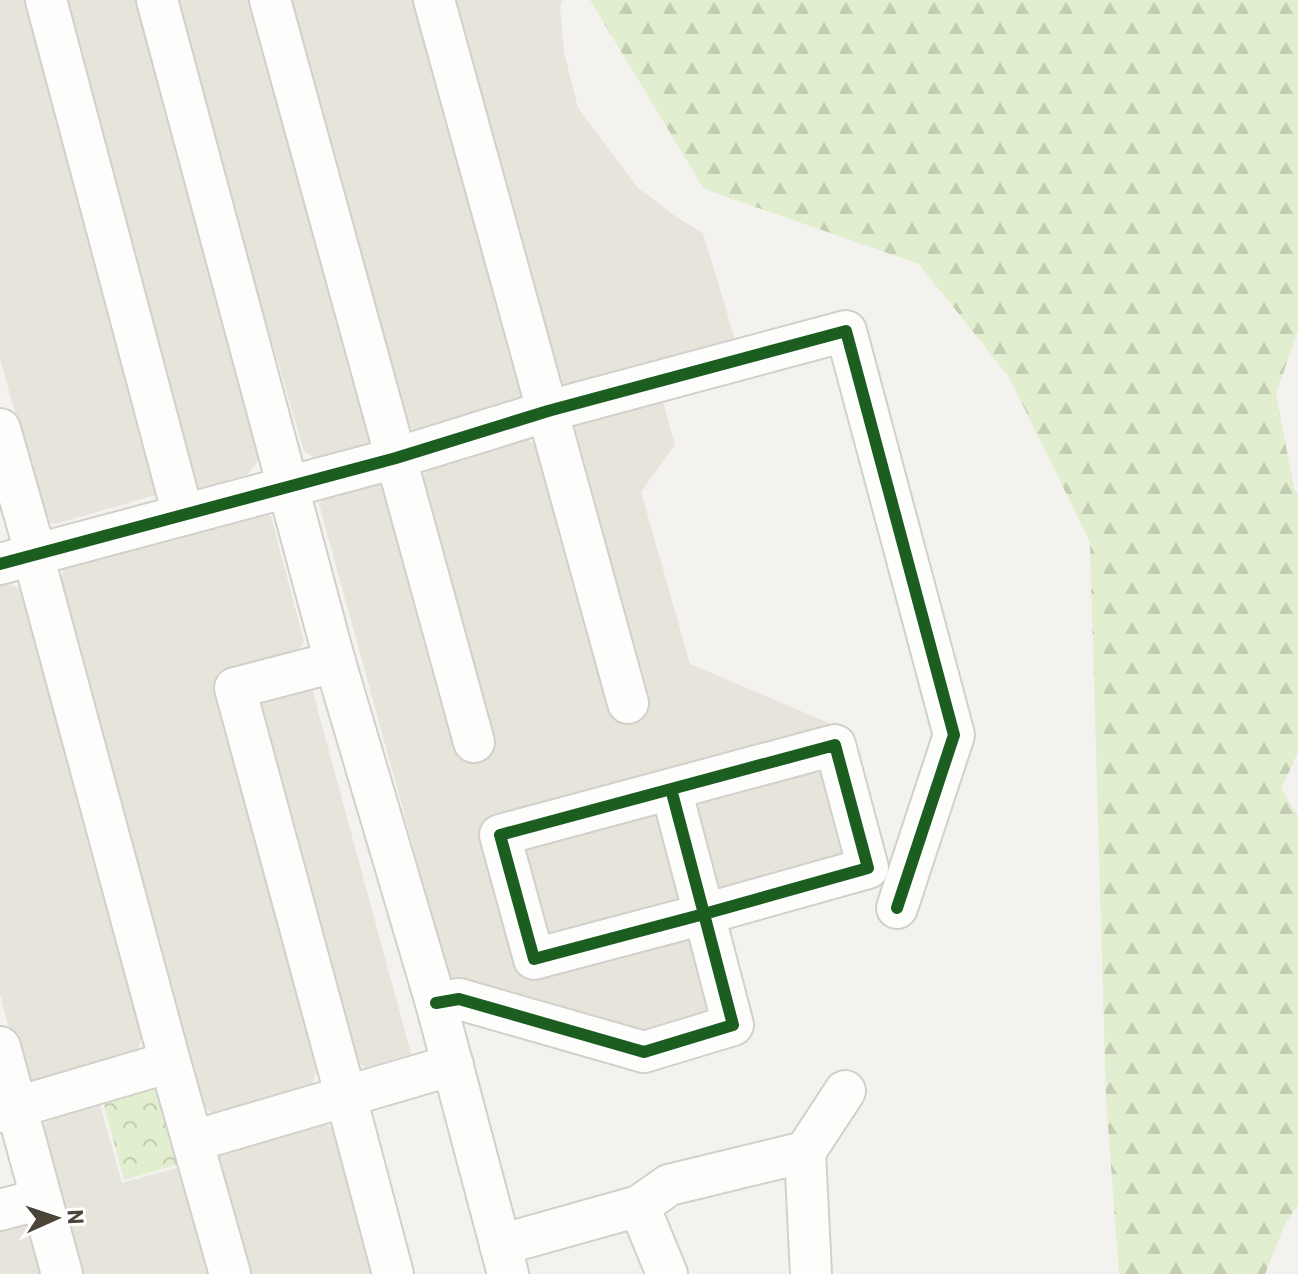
<svg xmlns="http://www.w3.org/2000/svg" width="1298" height="1274" font-family="Barlow,sans-serif">
<style>
.residential{fill:#e7e4dc}
.forest{fill:url(#forest-firs)}
.park{fill:url(#park-crowns)}
.lines{fill:none;stroke-linecap:round;stroke-linejoin:round}
.minor-casing{stroke:#d2d0cb;stroke-width:44}
.minor{stroke:#fdfdfc;stroke-width:40}
.cycleway-casing{stroke:#fff;stroke-width:17}
.cycleway{stroke:#1b5e20;stroke-width:12}
</style>
<defs>
<pattern id="forest-firs" width="22" height="20" patternUnits="userSpaceOnUse" patternTransform="scale(2)"><rect width="22" height="20" fill="#e1eecf"/><path d="M5 1l3.5 6h-7zM16 11l3.5 6h-7z" fill="#c3cdb2"/></pattern>
<pattern id="park-crowns" width="20" height="18" patternUnits="userSpaceOnUse" patternTransform="scale(2)"><rect width="20" height="18" fill="#e1eecf"/><path d="M2 6a3 3 0 1 1 6 0M12 15a3 3 0 1 1 6 0" fill="none" stroke="#c3cdb2"/></pattern>
</defs>
<rect width="100%" height="100%" fill="#f4f2ee"/>
<!-- residential -->
<g class="residential">
<path d="M0 0H26L164 482 159 494 55 524 46 521 0 359Z"/>
<path d="M60 0H138L261 457 248 474 203 489 187 481Z"/>
<path d="M172 0H252L373 434 364 449 322 463 304 451Z"/>
<path d="M287 0H420L527 389 515 405 427 435 404 426Z"/>
<path d="M449 0H562L560 8 564 52 578 108 638 188 678 218 703 233 736 343 569 391 551 378Z"/>
<path d="M661 395 675 445 641 492 690 664 827 722 843 737 490 827 529 969 689 931 714 1005 704 1017 642 1032 450 981 319 504 329 492 377 478 387 485 463 761 489 755 419 485 429 467 525 438 541 448 568 435 578 420Z"/>
<path d="M253 511 271 516 304 642 295 655 221 675 317 1068 312 1086 216 1116 199 1103 59 584 65 563Z"/>
<path d="M0 581 22 589 91 851 143 1035 136 1054 41 1088 21 1075 0 994Z"/>
<path d="M311 685 411 1054 366 1068 350 1058 260 727 263 700Z"/>
<path d="M827 766 849 844 840 863 726 895 714 890 691 810 698 794Z"/>
<path d="M655 805 685 900 552 943 539 935 519 848Z"/>
<path d="M99 1101 122 1183 184 1166 212 1274H80L42 1130 52 1112Z"/>
<path d="M322 1123 336 1130 374 1274H244L216 1165 222 1149Z"/>
<path d="M12 1220 31 1227 45 1274H0V1222Z"/>
</g>
<!-- forest -->
<path class="forest" d="M590 0H1298V330L1276 394 1294 488 1298 495V752L1281 789 1298 816V1205L1285 1224 1265 1274H1119L1106 1098 1090 542 1009 377 919 264 704 189Z"/>
<!-- park -->
<path class="park" d="M148 1088 164 1094 183 1163 124 1180 103 1101Z"/>
<g class="lines">
<defs>
<g id="minor">
<path d="M46 0 183 515"/>
<path d="M157 0 335 662 436 1003 508 1274"/>
<path d="M270 0 474 742"/>
<path d="M434 0 628 703"/>
<path d="M0 429 30 534 33 555 170 1062"/>
<path d="M0 564 396 458 548 411 846 331 954 735 897 908"/>
<path d="M335 662 235 688 346 1097 393 1274"/>
<path d="M436 1003 459 999 644 1052 733 1025 704 914 534 959 500 835 835 745 868 868 704 914 671 789"/>
<path d="M0 1047 62 1274"/>
<path d="M0 1112 170 1062 230 1274"/>
<path d="M193 1141 453 1065"/>
<path d="M639 1206 667 1274"/>
<path d="M0 1210 41 1199"/>
<path d="M500 1245 639 1206 669 1185 805 1152"/>
<path d="M811 1274 805 1152 845 1091"/>
</g>
</defs>
<!-- minor casing -->
<use href="#minor" class="minor-casing"/>
<!-- minor -->
<use href="#minor" class="minor"/>
<defs>
<g id="cycleway">
<path d="M0 564 396 458 548 411 846 331 954 735 897 908"/>
<path d="M436 1003 459 999 644 1052 733 1025 704 914 534 959 500 835 835 745 868 868 704 914 671 789"/>
</g>
</defs>
<!-- cycleway casing -->
<use href="#cycleway" class="cycleway-casing"/>
<!-- cycleway -->
<use href="#cycleway" class="cycleway"/>
</g>
<!-- north arrow -->
<g transform="translate(56 1218) rotate(87)" stroke="#ffffff" stroke-width="6" paint-order="stroke">
<path d="M0-6L14 30L0 20L-14 30Z" fill="#4b4439"/>
<text y="-12" font-size="22" font-weight="bold" text-anchor="middle" fill="#4b4439">N</text>
</g>
</svg>
